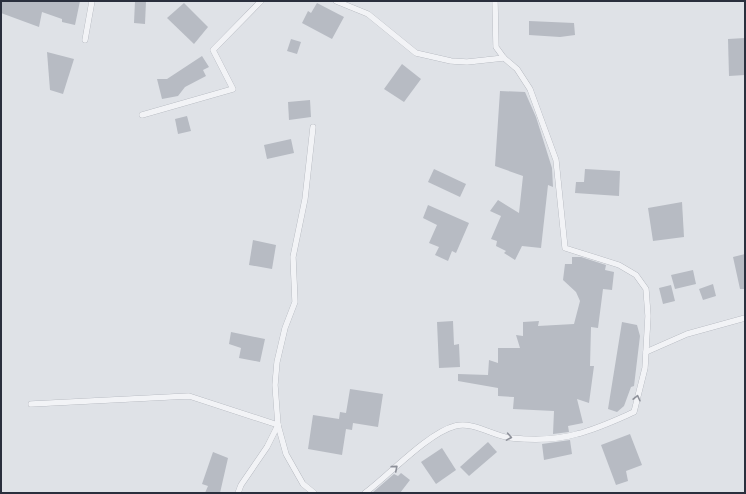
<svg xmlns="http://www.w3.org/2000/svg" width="746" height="494" font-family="Mulish,sans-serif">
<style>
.building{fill:#b7bbc3}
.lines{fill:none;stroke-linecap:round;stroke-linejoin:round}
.lane-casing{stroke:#a5a9b1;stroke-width:6}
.lane{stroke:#f2f3f6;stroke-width:5.5}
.oneway{stroke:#8e919a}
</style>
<rect width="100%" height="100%" fill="#dfe2e7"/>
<!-- building -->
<g class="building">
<path d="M1 1H80L75 25 62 22V19L42 12 39 27 1 13Z"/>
<path d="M135 1H146L145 24 134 23Z"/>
<path d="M184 3 208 27 194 44 167 18Z"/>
<path d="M317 3 344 17 332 39 302 23 308 11 311 13Z"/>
<path d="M529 21 574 23 575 35 560 37 529 35Z"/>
<path d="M745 38V75L729 76 728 39Z"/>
<path d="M291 39 301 42 297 54 287 51Z"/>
<path d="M47 52 74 59 63 94 50 90Z"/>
<path d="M202 56 209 67 203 70 206 76 185 87 178 96 162 99 157 79H167Z"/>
<path d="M402 64 421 79 404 102 384 89Z"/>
<path d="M500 91 525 92 536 117 552 168 553 187 548 185 541 248 522 246 515 260 504 253 506 251 496 246 497 241 491 239 501 216 490 211 498 200 519 213 523 176 495 166Z"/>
<path d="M310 100 311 117 289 120 288 102Z"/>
<path d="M187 116 191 131 178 134 175 119Z"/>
<path d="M291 139 294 153 267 159 264 145Z"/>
<path d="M434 169 466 184 460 197 428 182Z"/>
<path d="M585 169 620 171 619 196 575 193 576 182H584Z"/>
<path d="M682 202 684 237 653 241 648 208Z"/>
<path d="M428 205 469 223 456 253 452 251 448 261 435 255 439 247 429 243 437 225 423 218Z"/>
<path d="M253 240 276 245 272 269 249 265Z"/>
<path d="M745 254V289H740L733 257Z"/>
<path d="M572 257H581L606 265 605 270 614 272 612 290 603 289 598 328 591 327 590 366H594L589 403 577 399 583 423 568 426 569 432 553 434 554 411 513 409 514 397 498 396V388L458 381V374L488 375 489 360 498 363V348H520L516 335 523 336V322L539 321 538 326 574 324 580 301 576 292 563 280 565 264H572Z"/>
<path d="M693 270 696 284 675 289 671 275Z"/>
<path d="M713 284 716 296 703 300 699 289Z"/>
<path d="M671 285 675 301 663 304 659 288Z"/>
<path d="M453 321 454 345 459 344 460 367 439 368 437 322Z"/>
<path d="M622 322 637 325 640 336 634 386 631 387 624 406 617 412 608 409Z"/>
<path d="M231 332 265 339 260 362 239 358 241 348 229 344Z"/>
<path d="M350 389 383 394 378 427 353 423 352 430 346 429 342 455 308 449 313 415 339 419 340 412 346 413Z"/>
<path d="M630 434 642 465 626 471 628 481 616 485 601 445Z"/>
<path d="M570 440 572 454 544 460 542 444Z"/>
<path d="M488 442 497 452 469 476 460 467Z"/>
<path d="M442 448 456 470 436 484 421 462Z"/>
<path d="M213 452 228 458 220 493H205L208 486 202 484Z"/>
<path d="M401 473 410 480 400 493H372L394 474 398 476Z"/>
</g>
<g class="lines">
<defs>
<g id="lane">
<path d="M336 1 368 14 416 53 451 61 467 62 504 58"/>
<path d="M85 40 92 1"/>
<path d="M142 115 233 89 213 50 261 1"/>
<path d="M313 127 305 199 293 257 295 302 285 328 277 362 275 385 278 425 286 454 303 484 314 493"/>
<path d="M646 352 687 334 745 318"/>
<path d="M31 404 189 396 278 425"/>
<path d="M238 493 241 485 267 447 278 425"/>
<path d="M365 493C389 475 428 433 455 426 473 421 493 436 511 438 532 440 557 440 577 434 597 429 616 420 634 412L645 368 648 316 646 289 636 275 619 265 565 248 556 160 530 89 517 69 504 58 496 47 495 1"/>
</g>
</defs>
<!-- lane casing -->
<use href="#lane" class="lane-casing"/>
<!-- lane -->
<use href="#lane" class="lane"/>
</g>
<!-- one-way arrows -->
<defs><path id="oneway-chevron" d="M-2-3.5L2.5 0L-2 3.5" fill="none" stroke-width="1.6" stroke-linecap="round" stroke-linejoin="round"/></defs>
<g class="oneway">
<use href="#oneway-chevron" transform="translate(637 398) rotate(-77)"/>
<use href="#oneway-chevron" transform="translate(509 437) rotate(10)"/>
<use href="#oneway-chevron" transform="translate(395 468) rotate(-40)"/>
</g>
<!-- border -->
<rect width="746" height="494" fill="none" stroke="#2a2f3d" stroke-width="4"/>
</svg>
